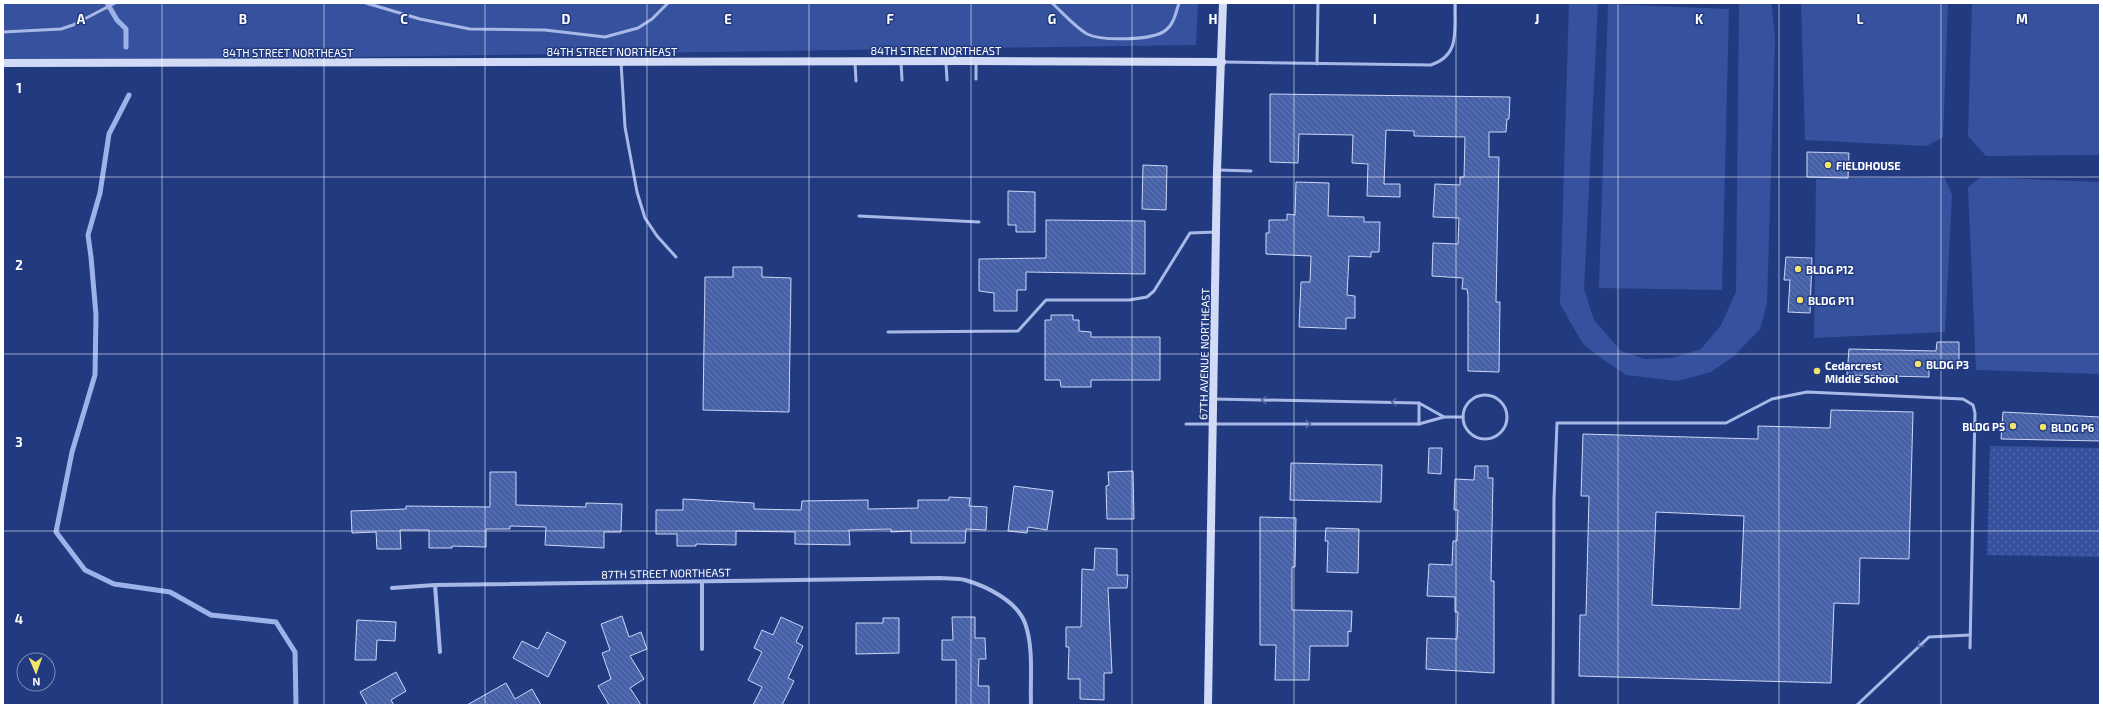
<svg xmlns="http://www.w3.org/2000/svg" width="2103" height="708" font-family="'Exo 2',sans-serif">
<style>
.grass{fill:#36529e}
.park{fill:url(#park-dots)}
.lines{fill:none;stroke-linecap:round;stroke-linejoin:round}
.stream{stroke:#9cb2e8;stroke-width:5}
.building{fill:url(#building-back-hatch);stroke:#ccd7f6;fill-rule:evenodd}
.lane{stroke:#a8b9e7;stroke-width:3}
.street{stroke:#a8b9e7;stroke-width:4}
.secondary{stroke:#d2dbf6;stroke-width:8}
.oneway{stroke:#5166a4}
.grid{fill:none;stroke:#fff;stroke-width:1;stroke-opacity:0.55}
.poi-dot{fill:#f3e46b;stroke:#223a80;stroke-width:1.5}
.labels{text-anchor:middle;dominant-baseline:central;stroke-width:3;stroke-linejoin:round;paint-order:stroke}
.street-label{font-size:11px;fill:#fff;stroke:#223a80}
.poi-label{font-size:11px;font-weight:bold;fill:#fff;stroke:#223a80;text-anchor:start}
.grid-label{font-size:13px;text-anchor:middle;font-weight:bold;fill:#fff;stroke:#223a80;stroke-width:3;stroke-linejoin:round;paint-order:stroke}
</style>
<defs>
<pattern id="park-dots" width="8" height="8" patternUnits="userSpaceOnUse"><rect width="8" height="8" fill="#36529e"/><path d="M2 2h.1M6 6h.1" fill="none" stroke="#546cad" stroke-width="1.8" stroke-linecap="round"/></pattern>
<pattern id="building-back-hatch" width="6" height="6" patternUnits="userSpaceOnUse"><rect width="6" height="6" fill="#4661a7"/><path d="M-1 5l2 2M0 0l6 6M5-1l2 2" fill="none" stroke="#6279b4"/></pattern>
</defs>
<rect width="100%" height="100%" fill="#223a80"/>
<!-- grass -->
<g class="grass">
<path d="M3 3H1198L1196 45 3 62Z"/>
<path d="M1569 3H1598L1584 289 1594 320 1621 351 1645 359 1672 358 1701 349 1721 325 1736 292 1739 3H1770L1772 7 1775 39 1767 303 1760 329 1734 356 1711 372 1678 381 1626 375 1601 358 1583 344 1560 304Z"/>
<path d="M1801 3H1948L1943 137 1927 146 1805 140Z"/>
<path d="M1972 3H2100V155L1986 156 1968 136Z"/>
<path d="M1608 4 1729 9 1722 290 1599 288Z"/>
<path d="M1944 176 1952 195 1945 332 1814 338 1816 179Z"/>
<path d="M1981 177 2100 182V374L1976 370 1968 187Z"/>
</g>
<!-- park -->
<path class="park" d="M1990 446 2100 448V557L1987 555Z"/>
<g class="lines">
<!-- stream -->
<g class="stream">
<path d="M107 3 117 20 126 29V47"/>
<path d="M129 95 109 134 100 193 88 235 91 257 96 315 95 375 72 452 56 532 85 570 114 584 170 592 211 615 276 622 295 652 296 705"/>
</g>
</g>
<!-- building -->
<g class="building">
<path d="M1270 94 1510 97 1509 119H1507L1506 132H1489V157H1499L1496 302H1500L1499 372 1468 371V295L1467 289H1462L1463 278 1432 276 1433 243 1458 244 1459 218 1433 217 1435 184 1460 185V177H1464L1465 137 1414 136V131L1386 130 1384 184H1400V197L1367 196 1368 164 1352 163 1353 135 1299 134 1298 163 1270 162Z"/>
<path d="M1807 152 1849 153 1848 178 1807 177Z"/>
<path d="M1143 165 1167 166 1166 210 1142 209Z"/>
<path d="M1296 182 1329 183 1328 216 1364 217V222H1380L1379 252H1371V257L1349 256 1347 295 1355 296V318H1346V329L1299 327 1301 282H1310L1311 256 1266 254V233H1269V220H1287V214L1295 215Z"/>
<path d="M1008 191 1035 192V232H1016V225H1008Z"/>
<path d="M1046 220 1145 221V274L1026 272V290H1017V311H994V293L979 291V259L1046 258Z"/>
<path d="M1786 257 1812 258 1810 313 1788 312 1790 280H1784Z"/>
<path d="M733 267H762V277L791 278 789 412 703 410 705 277H733Z"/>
<path d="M1051 315H1073V320H1079V331L1091 332V337H1160V380H1091V387H1061L1060 380H1045V320H1051Z"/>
<path d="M1937 342H1959V369L1929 368V377L1847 375 1849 349 1936 351Z"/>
<path d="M1831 410 1913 412 1909 559 1860 558 1859 604 1834 603 1831 683 1579 676 1580 615H1586L1589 496H1581L1583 434 1758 439V426L1830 428ZM1656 512 1744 516 1740 609 1652 605Z"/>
<path d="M2003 412 2100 417V441L2001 439Z"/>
<path d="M1429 448H1442L1441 474 1428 473Z"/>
<path d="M1291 463 1382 465 1381 502 1290 500Z"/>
<path d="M1475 466H1488V478H1493L1491 581H1494V673L1426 669 1427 638 1457 639 1458 612H1455V597L1427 596 1429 564 1452 565 1453 541H1457L1458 510H1454L1455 479 1474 480Z"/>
<path d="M1133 471 1134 519H1107L1106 486 1109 485 1108 472Z"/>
<path d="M490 472H516V505L586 507V503L622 504 621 532H604V548L545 545 546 527 510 526V529H486V547L452 546V548H429V530H400L401 549H377L376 532 352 533 351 511 406 509V506L490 507Z"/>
<path d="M1014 486 1053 491 1047 530 1028 527 1027 533 1008 531Z"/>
<path d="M949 497 970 498 969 506 987 507 986 530 966 529 965 543H911V531L891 532V529L849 530 850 545 795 544V532L736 531V545L696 544V546H677V534H656V510H683V499L754 503V509L801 510 802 501 868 500V509L918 508V500H949Z"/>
<path d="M1260 517 1296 518 1295 567H1292V610L1352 611 1351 632 1348 631V646H1310L1309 680H1275L1276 645H1260Z"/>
<path d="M1326 528 1359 529 1358 573 1327 572 1328 541H1325Z"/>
<path d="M1095 548 1117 549V575H1128L1127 588H1108L1112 673H1104V700L1080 699V679H1068L1069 647H1066V627H1081L1082 569 1094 570Z"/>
<path d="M622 616 629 637 641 632 647 649 630 656 644 679 630 688 641 705H609L598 686 611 679 602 653 610 650 601 624Z"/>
<path d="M781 617 803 627 796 642 803 646 788 678 794 681 782 705H753L762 687 748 680 762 652 754 648 762 630 773 635Z"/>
<path d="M952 617H975V638H985L986 659H979L978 686H989V705H956V660H942V640H953Z"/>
<path d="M883 618H899V653L856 654V623H883Z"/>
<path d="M357 620 396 622 395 641 377 640 376 660H355Z"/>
<path d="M547 632 566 642 548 677 513 658 522 641 538 649Z"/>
<path d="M396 672 406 691 391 700 394 705H367L360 692Z"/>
<path d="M506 683 515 699 532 689 541 705H467Z"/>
</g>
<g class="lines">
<!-- lane -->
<g class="lane">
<path d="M366 3 420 19 470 29 545 30 605 37 638 28 652 19 668 3"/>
<path d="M1052 3C1063 13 1074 26 1087 34 1101 41 1153 41 1166 30 1174 24 1176 12 1179 3"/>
<path d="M3 32 61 29 73 25 115 3"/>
<path d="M955 61V51"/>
<path d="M621 62 625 127 637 192 645 218 657 236 676 257"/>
<path d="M901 62 902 80"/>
<path d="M1224 62 1431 65C1461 55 1454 30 1455 3"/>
<path d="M855 63 856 81"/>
<path d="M946 63 947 80"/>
<path d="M976 63V79"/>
<path d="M1317 64 1318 3"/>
<path d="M1219 170 1251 171"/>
<path d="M859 216 979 222"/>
<path d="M888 332 1018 331 1046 300H1129L1147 297 1154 291 1190 233 1216 232"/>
<circle cx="1485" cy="417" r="22"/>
<path d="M1214 399 1419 403 1444 417"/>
<path d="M1186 424H1419L1444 417H1463"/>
<path d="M1419 424V403"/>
<path d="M1553 705 1554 499 1557 423H1726L1772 399 1807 392 1963 399 1973 405 1975 413 1970 648"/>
<path d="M1857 705 1929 637 1970 635"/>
</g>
<!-- street -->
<g class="street">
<path d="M702 582V649"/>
<path d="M435 585 440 652"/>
<path d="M392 588 435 585 940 578C948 579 957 578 965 580 986 586 1017 601 1025 623 1034 648 1030 679 1031 705"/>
</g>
<!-- secondary -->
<g class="secondary">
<path d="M3 63 976 61 1222 62"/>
<path d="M1208 705 1217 170 1223 3"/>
</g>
</g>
<!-- one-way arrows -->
<defs><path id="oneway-chevron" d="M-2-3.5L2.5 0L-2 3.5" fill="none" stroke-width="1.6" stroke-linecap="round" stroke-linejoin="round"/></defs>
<g class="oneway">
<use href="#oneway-chevron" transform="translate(1264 400) rotate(-179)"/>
<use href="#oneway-chevron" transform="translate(1394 402) rotate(-179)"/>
<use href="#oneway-chevron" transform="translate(1308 424)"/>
<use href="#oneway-chevron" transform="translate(1920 645) rotate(136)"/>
</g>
<!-- grid -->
<path class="grid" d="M162 3V705M324 3V705M485 3V705M647 3V705M809 3V705M971 3V705M1132 3V705M1294 3V705M1456 3V705M1618 3V705M1779 3V705M1941 3V705M3 177H2100M3 354H2100M3 531H2100"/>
<!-- markers -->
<g class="poi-dot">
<circle cx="1828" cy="165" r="4"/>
<circle cx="1798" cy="269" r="4"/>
<circle cx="1800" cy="300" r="4"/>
<circle cx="1918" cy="364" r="4"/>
<circle cx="1817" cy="371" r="4"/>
<circle cx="2013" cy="426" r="4"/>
<circle cx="2043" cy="427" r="4"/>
</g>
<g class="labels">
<!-- street labels -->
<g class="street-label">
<text x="936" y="50">84TH STREET NORTHEAST</text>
<text x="612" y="51">84TH STREET NORTHEAST</text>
<text x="288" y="52">84TH STREET NORTHEAST</text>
<text transform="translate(1204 354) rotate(-89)">67TH AVENUE NORTHEAST</text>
<text transform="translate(666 573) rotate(-1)">87TH STREET NORTHEAST</text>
</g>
<!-- poi labels -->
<g class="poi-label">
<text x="1836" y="165">FIELDHOUSE</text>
<text x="1806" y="269">BLDG P12</text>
<text x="1808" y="300">BLDG P11</text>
<text x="1926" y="364">BLDG P3</text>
<text x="1825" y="365">Cedarcrest<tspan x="1825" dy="13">Middle School</tspan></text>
<text x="2005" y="426" text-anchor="end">BLDG P5</text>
<text x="2051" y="427">BLDG P6</text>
</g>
</g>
<g class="grid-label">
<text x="81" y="24">A</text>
<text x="243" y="24">B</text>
<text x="404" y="24">C</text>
<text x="566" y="24">D</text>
<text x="728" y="24">E</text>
<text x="890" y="24">F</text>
<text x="1052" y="24">G</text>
<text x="1213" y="24">H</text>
<text x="1375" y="24">I</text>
<text x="1537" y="24">J</text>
<text x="1699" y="24">K</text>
<text x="1860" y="24">L</text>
<text x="2022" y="24">M</text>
<text x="19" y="93">1</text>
<text x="19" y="270">2</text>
<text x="19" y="447">3</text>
<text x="19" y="624">4</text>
</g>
<!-- border -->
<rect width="2103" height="708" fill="none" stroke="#ffffff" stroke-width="8"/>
<!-- north arrow -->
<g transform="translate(36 672) rotate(178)"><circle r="19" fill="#223a80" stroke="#7a89b3"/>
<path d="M0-3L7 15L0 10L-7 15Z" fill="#f3e46b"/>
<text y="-6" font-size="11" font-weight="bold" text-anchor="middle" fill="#ffffff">N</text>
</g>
</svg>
